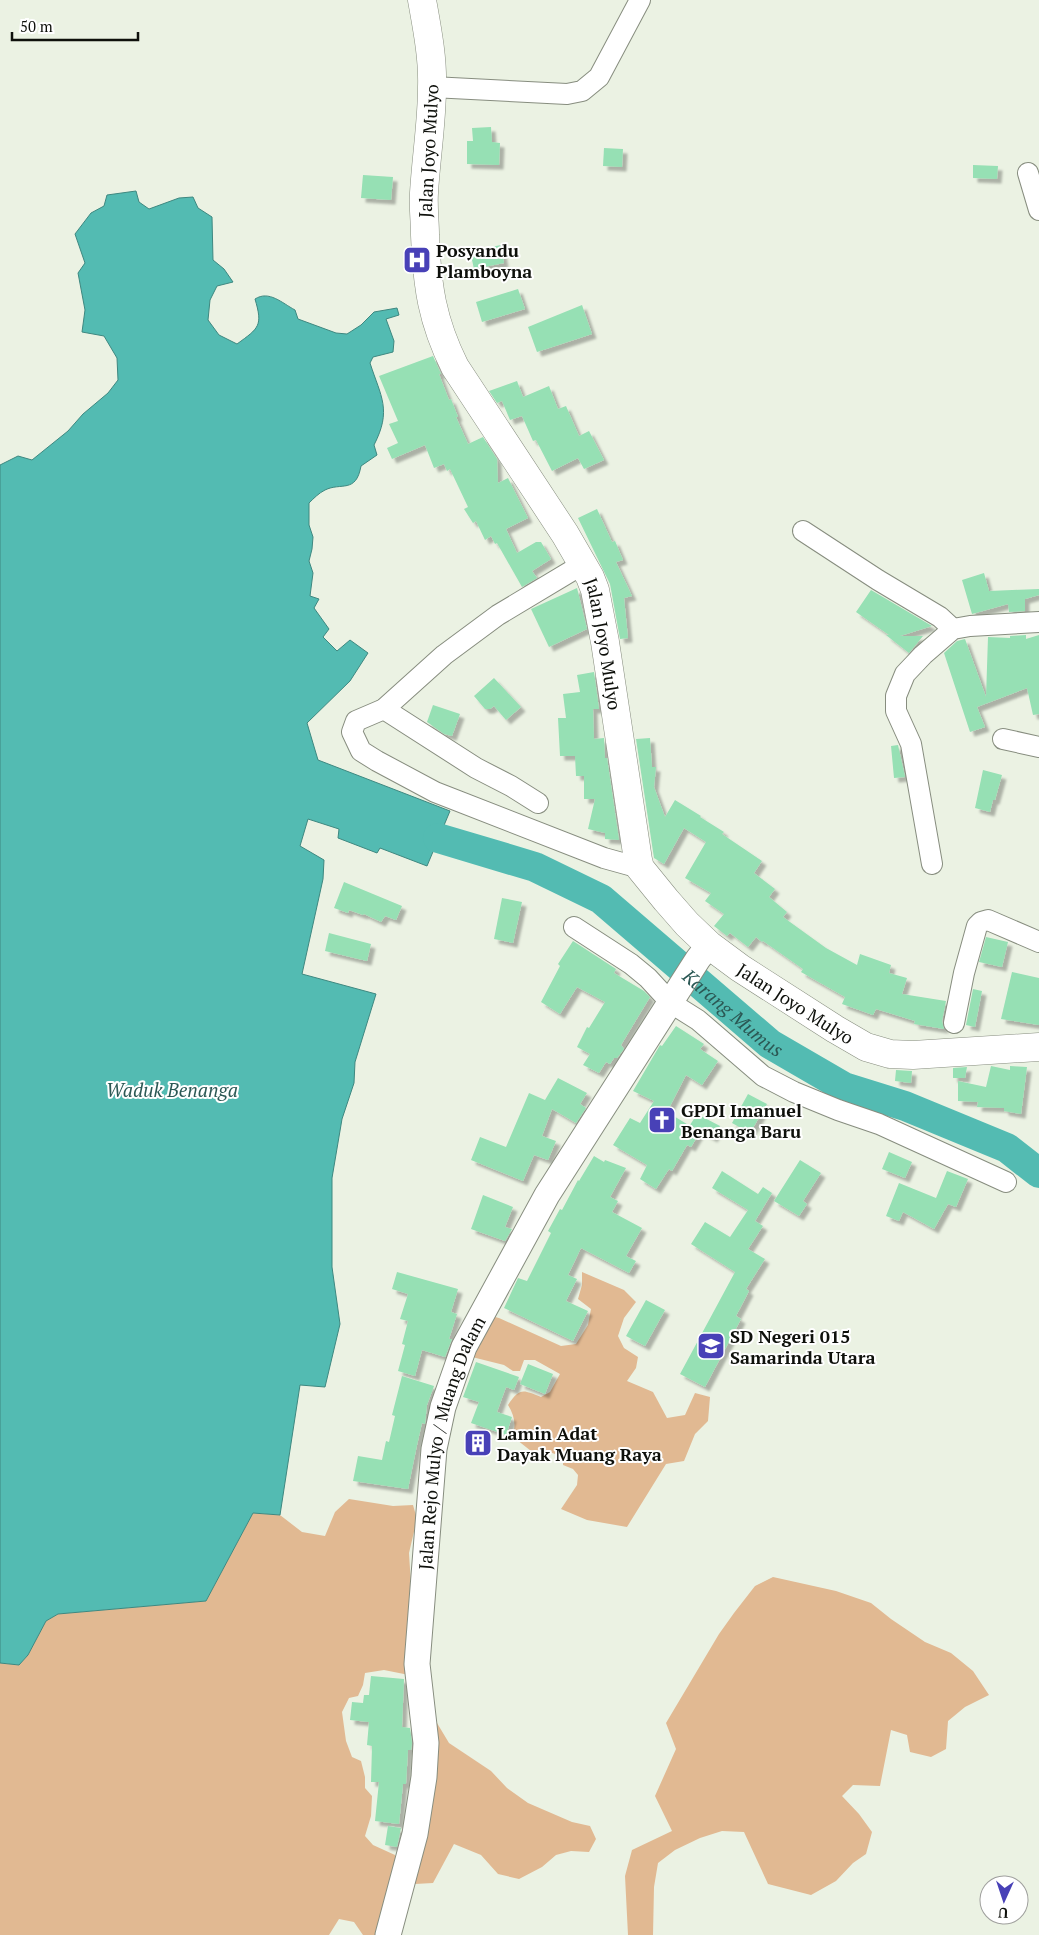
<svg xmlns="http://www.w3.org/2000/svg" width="1039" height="1935" font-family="'PT Serif',serif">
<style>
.green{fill:#e1b992}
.water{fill:#53bbb2;stroke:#3e8880}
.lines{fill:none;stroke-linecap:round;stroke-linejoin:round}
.river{stroke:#53bbb2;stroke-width:30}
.building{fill:#96e0b4;filter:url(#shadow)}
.minor-casing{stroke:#878d7f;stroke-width:22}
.tertiary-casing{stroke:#878d7f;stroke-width:27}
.secondary-casing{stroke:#878d7f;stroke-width:29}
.minor{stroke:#fff;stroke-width:20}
.tertiary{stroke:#fff;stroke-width:25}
.secondary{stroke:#fff;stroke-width:28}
.labels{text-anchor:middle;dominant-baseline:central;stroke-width:4;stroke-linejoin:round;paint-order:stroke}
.street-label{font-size:18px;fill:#0e100b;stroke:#fff}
.poi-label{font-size:18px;font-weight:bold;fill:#0e100b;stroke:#fff;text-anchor:start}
.water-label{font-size:19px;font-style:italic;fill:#2b5854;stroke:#fff}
</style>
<defs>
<filter id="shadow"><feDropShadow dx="4.5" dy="4.5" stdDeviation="1" flood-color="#0004"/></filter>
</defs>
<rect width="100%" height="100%" fill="#ebf2e3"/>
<!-- green -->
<g class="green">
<path d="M582 1272 624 1290 636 1302 624 1318 618 1336 624 1348 638 1357 636 1368 627 1381 653 1392 667 1418 685 1415 695 1393 710 1397 708 1421 695 1434 684 1461 666 1464 627 1527 587 1520 561 1509 577 1485 578 1475 573 1469 563 1465V1457L544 1450 531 1451 512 1436C517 1425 514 1415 508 1405 520 1387 523 1390 541 1397L550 1392 560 1374 535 1360H524L520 1371H513L504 1365 468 1356 487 1315 499 1318 561 1346 576 1344 588 1325 591 1309 578 1299 582 1285Z"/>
<path d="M349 1499 393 1506 413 1505 417 1519 409 1553 411 1585 409 1675 384 1670 365 1673 363 1685 358 1696 349 1698 342 1712 346 1741 352 1757 361 1761 365 1777V1788L372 1796 371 1816 365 1836 373 1845 395 1855 397 1864 377 1935H363L354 1922 339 1919 329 1935H0V1663L19 1665 28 1655 46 1621 58 1614 206 1601 253 1513 280 1515 302 1532 325 1536 335 1512Z"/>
<path d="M773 1577 836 1591 871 1603 891 1619 925 1642 951 1653 973 1671 989 1695 965 1707 948 1721 946 1749 931 1757 910 1752 907 1735 891 1730 880 1786 853 1785 842 1796 859 1814 872 1832 866 1854 853 1863 836 1881 811 1895 768 1884 744 1832 722 1831 700 1838 675 1850 658 1863 654 1887 653 1935H628L625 1876 632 1850 672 1831 655 1796 676 1749 666 1723 719 1634 734 1613 755 1586Z"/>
<path d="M437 1723 449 1743 491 1771 507 1788 528 1803 572 1822 590 1826 596 1839 589 1852 571 1851 556 1855 542 1867 519 1879 498 1874 481 1855 454 1844 433 1883 415 1884 405 1894Z"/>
</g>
<!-- water -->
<path class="water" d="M136 191 139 202 149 209 179 198 193 197 198 208 212 217 213 260 224 269 233 282 217 286 210 300 208 320 219 335 237 344C259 328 263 326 255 299 269 290 282 303 295 310L298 319 336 333 347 334 361 325 374 312 397 308 399 315 386 319 394 341 393 352 373 357 370 363C381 397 392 410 374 445L377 455 361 466C356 494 341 482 325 490 319 493 314 498 309 503V525L313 537 312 549 309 561 313 573 310 596 319 599 314 608 329 629 323 637 337 651 350 640 368 653 350 681 307 723 318 760 450 811 427 866 380 848 377 853 338 838 339 829 308 819 300 846 324 860 323 879 302 974 376 994 355 1062 354 1083 342 1119 332 1178V1267L340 1324 325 1387 300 1385 280 1515 253 1513 206 1601 58 1614 46 1621 28 1655 19 1665 0 1663V465L18 456 32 460 68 431 83 414 108 393 118 380 117 358 104 336 82 332 85 310 78 273 85 263 75 234 91 213 104 206 107 195Z"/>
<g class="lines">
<!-- river -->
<path class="river" id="s1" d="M438 838 535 867 601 899 770 1044 844 1087 905 1106 1007 1148 1039 1173"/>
</g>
<!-- building -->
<g class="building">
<path d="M491 127 492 142 500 143 499 165 467 164V141H473L472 128Z"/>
<path d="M604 148 623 149 622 167 603 166Z"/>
<path d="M973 165 998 166 997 179 973 178Z"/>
<path d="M363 175 393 177 391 200 361 198Z"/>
<path d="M501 245 504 263 474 269 470 251Z"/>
<path d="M518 289 525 309 482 322 476 302Z"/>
<path d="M582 305 592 334 537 352 528 327Z"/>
<path d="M433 356 441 374H439L449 400 451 399 458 417H456L468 444 483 437 497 459 498 483 508 478 528 518 506 529 517 553 536 542H541L551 559 532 571 537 578 522 587 497 543 495 544 491 536 485 540 476 521 473 523 464 509 468 507 450 469 447 471 444 464 434 468 425 445 392 459 387 448 398 443 389 424 398 421 379 376Z"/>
<path d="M517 381 523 397 549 386 558 409 566 406 579 436 589 431 604 460 584 469 578 458 552 471 536 440 533 441 522 416 510 420 502 401 497 403 489 391Z"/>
<path d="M597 509 612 542 615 541 623 560 616 562 632 596 624 598 628 638 620 639 610 584 578 518Z"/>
<path d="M984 573 989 591 1039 589V595L1025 599V611L1009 612 1008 604 972 614 962 580Z"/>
<path d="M577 588 587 629 549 647 531 609Z"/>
<path d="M871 590 932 626 900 636H923L909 653 886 635H889L856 612Z"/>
<path d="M1026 635V639L1039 635V714L1033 715 1027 688 977 707 985 727 970 732 944 653 957 641 965 639 986 697 988 637 1010 638V636Z"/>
<path d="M594 672 599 709H593L594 739 604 738 605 758H607L619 840 605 839V833L588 829 595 799H584V776H576L575 756H560L558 718H566L563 694 580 692 577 675Z"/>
<path d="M494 678 521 707 506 720 494 706 490 709H485L474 696Z"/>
<path d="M433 705 460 714 452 736 444 734 427 722Z"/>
<path d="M650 738 652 767H656L654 787 665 817 675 800 701 816 700 817 724 832 722 834 762 861 754 873 775 889 769 897 787 912 783 917 826 948 857 965 860 954 891 965 889 973 907 978 902 994 946 1001 942 1021 944 1029 914 1024 915 1021 876 1009 873 1015 842 1004 845 997 801 972 803 969 763 941 762 942 756 937 748 947 730 933 727 936 714 926 724 914 705 901 711 893 685 878 706 842 684 828 664 864 654 858 636 739Z"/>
<path d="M898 745 905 777 894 778 891 746Z"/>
<path d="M983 770 1002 775 995 800H993L990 812 975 808Z"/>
<path d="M344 882 402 906 396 920 385 916 381 922 364 914 363 915 349 910 348 913 334 908Z"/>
<path d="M502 898 522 902 513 943 494 939Z"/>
<path d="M329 933 371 944 367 961 325 951Z"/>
<path d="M986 937 1008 942 1002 967 979 962Z"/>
<path d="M573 941 616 969 614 973 644 991 650 997 621 1045 624 1049 617 1058H614L610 1064 606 1062 599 1073 583 1065 590 1054 577 1047 587 1027 589 1028 605 1002 577 987 560 1014 541 1002 560 966 558 964Z"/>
<path d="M1012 972 1039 978V1025L1001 1019Z"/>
<path d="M973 989 982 991 975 1027 966 1025Z"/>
<path d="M676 1026 704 1044 700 1049 718 1061 702 1085 686 1075 667 1112 700 1132 691 1147 687 1145 672 1171 669 1169 656 1189 640 1179 647 1165 613 1145 630 1118 640 1123 654 1101 633 1091 660 1045 662 1046Z"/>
<path d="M991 1066 1010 1070V1066L1027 1067 1021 1114 1004 1111V1108L977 1107 978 1102 958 1101V1081L986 1087Z"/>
<path d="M967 1067 965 1078H953V1068Z"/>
<path d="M896 1070 912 1071 911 1083 895 1081Z"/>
<path d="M558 1078 587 1093 580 1104 586 1108 576 1123 552 1109 542 1136 556 1141 548 1160 534 1155 523 1181 471 1160 480 1137 506 1147 529 1093 545 1100Z"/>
<path d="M748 1094 767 1104 750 1133 732 1123Z"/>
<path d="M697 1114 720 1126 713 1138 690 1125Z"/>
<path d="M889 1152 912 1162 905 1178 882 1169Z"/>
<path d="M594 1156 604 1162 605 1160 626 1168 610 1197 618 1201 612 1212 642 1228 626 1256 636 1261 629 1273 581 1248 568 1275 577 1279 566 1301 588 1311 573 1341 504 1308 518 1278 527 1281 551 1233 548 1231 560 1209 562 1210 578 1180 579 1181Z"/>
<path d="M800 1160 821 1173 803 1201 807 1204 799 1216 774 1201Z"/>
<path d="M722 1171 758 1194 763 1187 772 1193 755 1221 763 1226 748 1249 765 1259 746 1289 749 1291 736 1316 741 1319 705 1387 680 1374 735 1272 691 1244 705 1222 730 1237 748 1210 712 1188Z"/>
<path d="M947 1171 968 1179 956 1207 948 1204 934 1229 903 1212 899 1221 886 1216 899 1183 936 1198Z"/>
<path d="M483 1195 513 1207 505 1227 512 1229 505 1241 471 1229Z"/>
<path d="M397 1272 458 1289 451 1312 457 1314 449 1339H452L445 1357 422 1350 415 1376 398 1371 405 1345 402 1344 408 1321 400 1319 408 1294 392 1289Z"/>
<path d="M646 1300 665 1310 645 1346 626 1336Z"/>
<path d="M476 1362 519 1377 514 1390 506 1387 497 1412 512 1417 506 1435 471 1423 479 1402 463 1397Z"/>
<path d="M528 1364 553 1374 545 1394 520 1384Z"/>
<path d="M402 1376 434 1386 427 1405 425 1424 422 1423 417 1445 408 1489 353 1481 358 1456 382 1460 386 1441 389 1442 395 1416 392 1415Z"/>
<path d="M371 1676 404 1679 402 1727 410 1728 412 1743 411 1750H408L406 1784H403L399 1824 375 1821 379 1782H371L372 1746 367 1745 369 1722 350 1720 352 1702 363 1703 364 1695H369Z"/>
<path d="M388 1826 401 1828 397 1847 385 1845Z"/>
</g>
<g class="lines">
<defs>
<g id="minor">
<path d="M432 87 567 94 582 91 599 77 640 0"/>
<path d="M1028 173 1039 210"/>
<path d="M803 531 878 580 940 617 953 629"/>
<path d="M583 564 498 615 444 655 384 709 356 721 352 732 361 751 377 761 435 792 604 858 640 868"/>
<path d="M384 709 476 768 511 786 538 803"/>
<path d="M1003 739 1039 747"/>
<path d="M932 864 911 744 896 711V696L905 674 923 655 953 629 970 626 1039 622"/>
<path d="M574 927 631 964 648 978 671 1003 698 1020 763 1076 794 1092 838 1110 879 1124 1006 1182"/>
<path d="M954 1023 964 973 977 926 981 922 988 920 1039 942"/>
</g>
<g id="tertiary">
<path id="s2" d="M388 1935 415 1834 424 1777 426 1743 417 1664 434 1449 443 1407 464 1347 547 1195 698 959 709 945"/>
</g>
<g id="secondary">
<path id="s3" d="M422 0C427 28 433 58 432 87 432 122 426 158 424 193 423 207 425 221 425 235 427 286 432 321 455 367L565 534 590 577 595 590 605 642 638 860 640 868 666 900 687 924 709 945 740 968 835 1029 866 1047 890 1054 913 1055 1039 1047"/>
</g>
</defs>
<!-- minor casing -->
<use href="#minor" class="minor-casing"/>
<!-- tertiary casing -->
<use href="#tertiary" class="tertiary-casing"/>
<!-- secondary casing -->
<use href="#secondary" class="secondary-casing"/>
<!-- minor -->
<use href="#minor" class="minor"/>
<!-- tertiary -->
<use href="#tertiary" class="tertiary"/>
<!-- secondary -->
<use href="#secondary" class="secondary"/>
</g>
<!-- icons -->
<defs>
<symbol id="hospital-square" viewBox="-11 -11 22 22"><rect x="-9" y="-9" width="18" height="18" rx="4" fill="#4841b7" stroke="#fff"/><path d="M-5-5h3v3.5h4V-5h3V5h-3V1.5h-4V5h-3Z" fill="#fff"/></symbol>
<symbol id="church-square" viewBox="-11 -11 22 22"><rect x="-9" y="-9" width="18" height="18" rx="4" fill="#4841b7" stroke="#fff"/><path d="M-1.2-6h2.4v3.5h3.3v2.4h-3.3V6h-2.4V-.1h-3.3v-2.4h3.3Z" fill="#fff"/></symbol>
<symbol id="school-square" viewBox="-11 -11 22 22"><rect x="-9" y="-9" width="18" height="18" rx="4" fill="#4841b7" stroke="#fff"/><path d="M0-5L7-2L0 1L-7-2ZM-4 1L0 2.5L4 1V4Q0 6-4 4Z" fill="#fff"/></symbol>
<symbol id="building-square" viewBox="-11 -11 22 22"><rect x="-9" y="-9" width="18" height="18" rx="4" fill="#4841b7" stroke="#fff"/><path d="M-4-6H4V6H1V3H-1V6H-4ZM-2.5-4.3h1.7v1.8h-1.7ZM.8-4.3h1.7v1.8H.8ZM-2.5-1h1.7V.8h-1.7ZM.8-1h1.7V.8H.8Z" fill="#fff"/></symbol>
</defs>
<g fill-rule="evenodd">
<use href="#hospital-square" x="401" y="244" width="32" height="32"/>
<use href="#church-square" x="646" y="1104" width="32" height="32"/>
<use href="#school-square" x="695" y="1330" width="32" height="32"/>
<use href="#building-square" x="462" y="1427" width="32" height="32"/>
</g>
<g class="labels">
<!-- street labels -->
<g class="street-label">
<text transform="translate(428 151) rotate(-87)">Jalan Joyo Mulyo</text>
<text stroke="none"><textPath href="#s3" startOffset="691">Jalan Joyo Mulyo</textPath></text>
<text stroke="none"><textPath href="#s3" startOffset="1126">Jalan Joyo Mulyo</textPath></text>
<text stroke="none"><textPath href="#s2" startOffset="501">Jalan Rejo Mulyo / Muang Dalam</textPath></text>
</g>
<!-- poi labels -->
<g class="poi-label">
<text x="436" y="250">Posyandu<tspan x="436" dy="21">Plamboyna</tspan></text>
<text x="681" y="1110">GPDI Imanuel<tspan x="681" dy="21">Benanga Baru</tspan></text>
<text x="730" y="1336">SD Negeri 015<tspan x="730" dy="21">Samarinda Utara</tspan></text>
<text x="497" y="1433">Lamin Adat<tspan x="497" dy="21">Dayak Muang Raya</tspan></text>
</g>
<!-- water labels -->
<g class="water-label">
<text stroke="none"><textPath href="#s1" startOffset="349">Karang Mumus</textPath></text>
<text x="172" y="1089">Waduk Benanga</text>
</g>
</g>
<!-- north arrow -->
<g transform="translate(1004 1900) rotate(183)"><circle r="24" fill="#ffffff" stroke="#9f9f9d"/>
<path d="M0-4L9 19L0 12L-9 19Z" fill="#4841b7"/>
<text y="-8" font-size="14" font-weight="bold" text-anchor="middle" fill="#0e100b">U</text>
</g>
<!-- scale -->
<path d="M12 32v8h126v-8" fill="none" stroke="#0e100b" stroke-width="2.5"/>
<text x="20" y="32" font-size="15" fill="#0e100b" stroke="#ffffff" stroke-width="4" paint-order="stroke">50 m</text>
</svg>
